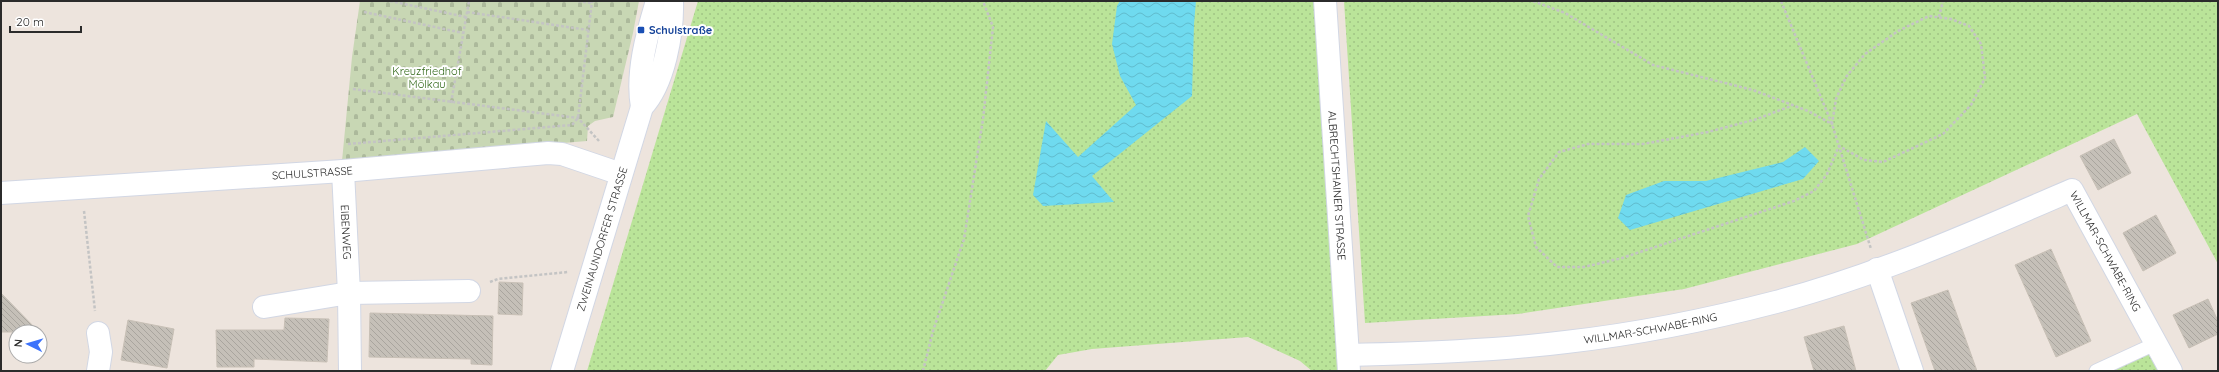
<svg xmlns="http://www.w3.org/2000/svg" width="2219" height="372" font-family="Quicksand,sans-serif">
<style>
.grass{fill:url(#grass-dots)}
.cemetery{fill:url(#cemetery-stones)}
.water{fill:url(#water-waves)}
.building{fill:url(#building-back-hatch);stroke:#c8c0b6}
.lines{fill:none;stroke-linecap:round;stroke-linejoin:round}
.service-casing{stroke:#d2d7e4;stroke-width:15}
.minor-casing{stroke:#d2d7e4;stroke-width:24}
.tertiary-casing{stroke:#d2d7e4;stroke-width:24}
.path{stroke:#c4c4c4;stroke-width:2.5;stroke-dasharray:3 2;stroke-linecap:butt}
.service{stroke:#fff;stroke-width:13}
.minor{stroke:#fff;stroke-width:22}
.tertiary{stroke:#fff;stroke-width:22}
.transit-dot{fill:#1a4fb4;stroke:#fff;stroke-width:1.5}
.labels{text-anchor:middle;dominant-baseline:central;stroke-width:4;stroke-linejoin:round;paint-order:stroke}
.transit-label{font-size:11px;font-weight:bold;fill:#164399;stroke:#fff;text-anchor:start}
.park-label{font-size:11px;fill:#32691a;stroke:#fff}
.street-label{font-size:11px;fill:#2b2b2b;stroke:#fff}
</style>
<defs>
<pattern id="grass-dots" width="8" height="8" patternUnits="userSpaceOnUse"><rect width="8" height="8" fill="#bae499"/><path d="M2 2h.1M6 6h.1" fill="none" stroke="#a0c484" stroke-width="1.8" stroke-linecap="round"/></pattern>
<pattern id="cemetery-stones" width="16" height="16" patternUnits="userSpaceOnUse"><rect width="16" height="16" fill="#c8d7b4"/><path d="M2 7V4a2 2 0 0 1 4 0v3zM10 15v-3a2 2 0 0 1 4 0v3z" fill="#acb99b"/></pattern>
<pattern id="water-waves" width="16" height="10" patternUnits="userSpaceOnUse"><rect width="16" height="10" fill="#6fdaef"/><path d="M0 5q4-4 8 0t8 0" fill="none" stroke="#60bbcd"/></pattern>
<pattern id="building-back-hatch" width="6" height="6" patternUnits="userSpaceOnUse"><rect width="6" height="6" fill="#c5c0b8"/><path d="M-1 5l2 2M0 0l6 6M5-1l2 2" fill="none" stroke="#a9a59e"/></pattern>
</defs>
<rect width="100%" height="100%" fill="#ede4dd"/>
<!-- grass -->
<g class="grass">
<path d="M698 1H1315L1339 371H1312L1300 361 1248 337 1092 349 1058 355 1045 371H587Z"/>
<path d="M1344 1H2218V264L2137 114 1857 244 1684 289 1518 314 1365 323Z"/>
<path d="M2149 353 2158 371H2109Z"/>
</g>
<!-- cemetery -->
<path class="cemetery" d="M360 1H639L633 33 613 117 595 121 588 126 587 141 342 161 352 57Z"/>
<!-- water -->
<g class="water">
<path d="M1120 1H1196L1194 24 1192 96 1092 176 1114 202 1043 206 1033 195 1046 121 1078 157 1136 105 1120 76 1112 44 1117 6Z"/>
<path d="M1805 147 1819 161 1803 179 1630 230 1618 218 1626 195 1664 181H1706L1783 162Z"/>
</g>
<!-- building -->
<g class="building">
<path d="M2114 139 2131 173 2098 190 2080 156Z"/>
<path d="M2156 215 2176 253 2143 271 2123 233Z"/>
<path d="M2051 249 2091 341 2056 357 2015 265Z"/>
<path d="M499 282 523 283 522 315 498 314Z"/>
<path d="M1948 290 1977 371H1935L1911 303Z"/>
<path d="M1 293 39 332H1Z"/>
<path d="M2208 299 2218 321V334L2189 348 2173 315Z"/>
<path d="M370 313 493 316 492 365 471 364V359L369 357Z"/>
<path d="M285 318 329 319 327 362 254 359V367H217L216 330H284Z"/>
<path d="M128 320 174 329 167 368 121 360Z"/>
<path d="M1844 326 1856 371H1814L1804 337Z"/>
</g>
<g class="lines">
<defs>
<path id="service" d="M2096 371 2157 343"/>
<g id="minor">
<path id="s1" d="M1325 1 1349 371"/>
<path id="s2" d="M343 171 349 293 350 371"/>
<path id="s3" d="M1 193 343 171 548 153 562 154 621 174"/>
<path d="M1877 269 1912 371"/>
<path d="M264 307 349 293 469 291"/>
<path d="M98 333 101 352 98 371"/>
<path id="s4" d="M1348 355C1421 353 1494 351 1566 342 1637 334 1707 320 1776 302 1878 275 1975 232 2072 190L2171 371"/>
</g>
<g id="tertiary">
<path d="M642 107C636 73 647 34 657 1"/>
<path id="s5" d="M562 371 642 107C664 84 673 33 672 1"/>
</g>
</defs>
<!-- service casing -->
<use href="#service" class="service-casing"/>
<!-- minor casing -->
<use href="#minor" class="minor-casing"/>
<!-- tertiary casing -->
<use href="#tertiary" class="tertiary-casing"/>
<!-- path -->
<g class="path">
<path d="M390 1 466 17"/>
<path d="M578 1 591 3"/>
<path d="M1533 1 1565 13 1653 65 1753 90 1808 111 1832 124 1836 99 1846 77 1865 54 1898 31 1929 16 1951 19 1969 26 1981 44 1985 78 1971 105 1943 134 1883 162 1864 160 1839 146 1827 174 1814 191 1794 201 1622 258 1584 267H1557L1536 247 1528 216 1539 179 1559 152 1588 144H1643L1708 132 1757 119 1791 106"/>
<path d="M1781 1 1832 124 1871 249"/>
<path d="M364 12 463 33"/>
<path d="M467 12 588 30"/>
<path d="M1939 17 1943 1"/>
<path d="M353 89 578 118 599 141"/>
<path d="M451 103 469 1"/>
<path d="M348 144 572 125 578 118 592 1"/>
<path d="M84 211 95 311"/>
<path d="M490 282 498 279 568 272"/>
<path d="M923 371 933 331 964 239 983 119 993 27 983 1"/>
</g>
<!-- service -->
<use href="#service" class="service"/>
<!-- minor -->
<use href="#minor" class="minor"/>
<!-- tertiary -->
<use href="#tertiary" class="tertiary"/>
</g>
<!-- markers -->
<rect class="transit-dot" x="637" y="26" width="8" height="8" rx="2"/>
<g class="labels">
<!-- transit labels -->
<g class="transit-label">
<text x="649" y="30">Schulstraße</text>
</g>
<!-- park labels -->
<g class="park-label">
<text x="427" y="71">Kreuzfriedhof<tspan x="427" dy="13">Mölkau</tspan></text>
</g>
<!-- street labels -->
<g class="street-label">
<text stroke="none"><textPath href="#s3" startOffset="312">SCHULSTRASSE</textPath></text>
<text stroke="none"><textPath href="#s1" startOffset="185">ALBRECHTSHAINER STRASSE</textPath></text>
<text stroke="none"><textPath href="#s2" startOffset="61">EIBENWEG</textPath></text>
<text stroke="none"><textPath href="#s5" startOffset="138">ZWEINAUNDORFER STRASSE</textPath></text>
<text stroke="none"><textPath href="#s4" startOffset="819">WILLMAR-SCHWABE-RING</textPath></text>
<text stroke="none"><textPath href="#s4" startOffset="304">WILLMAR-SCHWABE-RING</textPath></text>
</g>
</g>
<!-- border -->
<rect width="2219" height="372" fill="none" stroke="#2b2b2b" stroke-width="4"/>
<!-- north arrow -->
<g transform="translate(28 344) rotate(275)"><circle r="19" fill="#ffffff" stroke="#aaaaaa"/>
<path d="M0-3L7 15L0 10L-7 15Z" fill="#3c72fb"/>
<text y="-6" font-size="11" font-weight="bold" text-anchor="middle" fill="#2b2b2b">N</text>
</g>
<!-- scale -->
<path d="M10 26v6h71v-6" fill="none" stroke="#2b2b2b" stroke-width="2"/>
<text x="16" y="26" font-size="12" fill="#2b2b2b" stroke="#ffffff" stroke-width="3" paint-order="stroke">20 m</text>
</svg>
